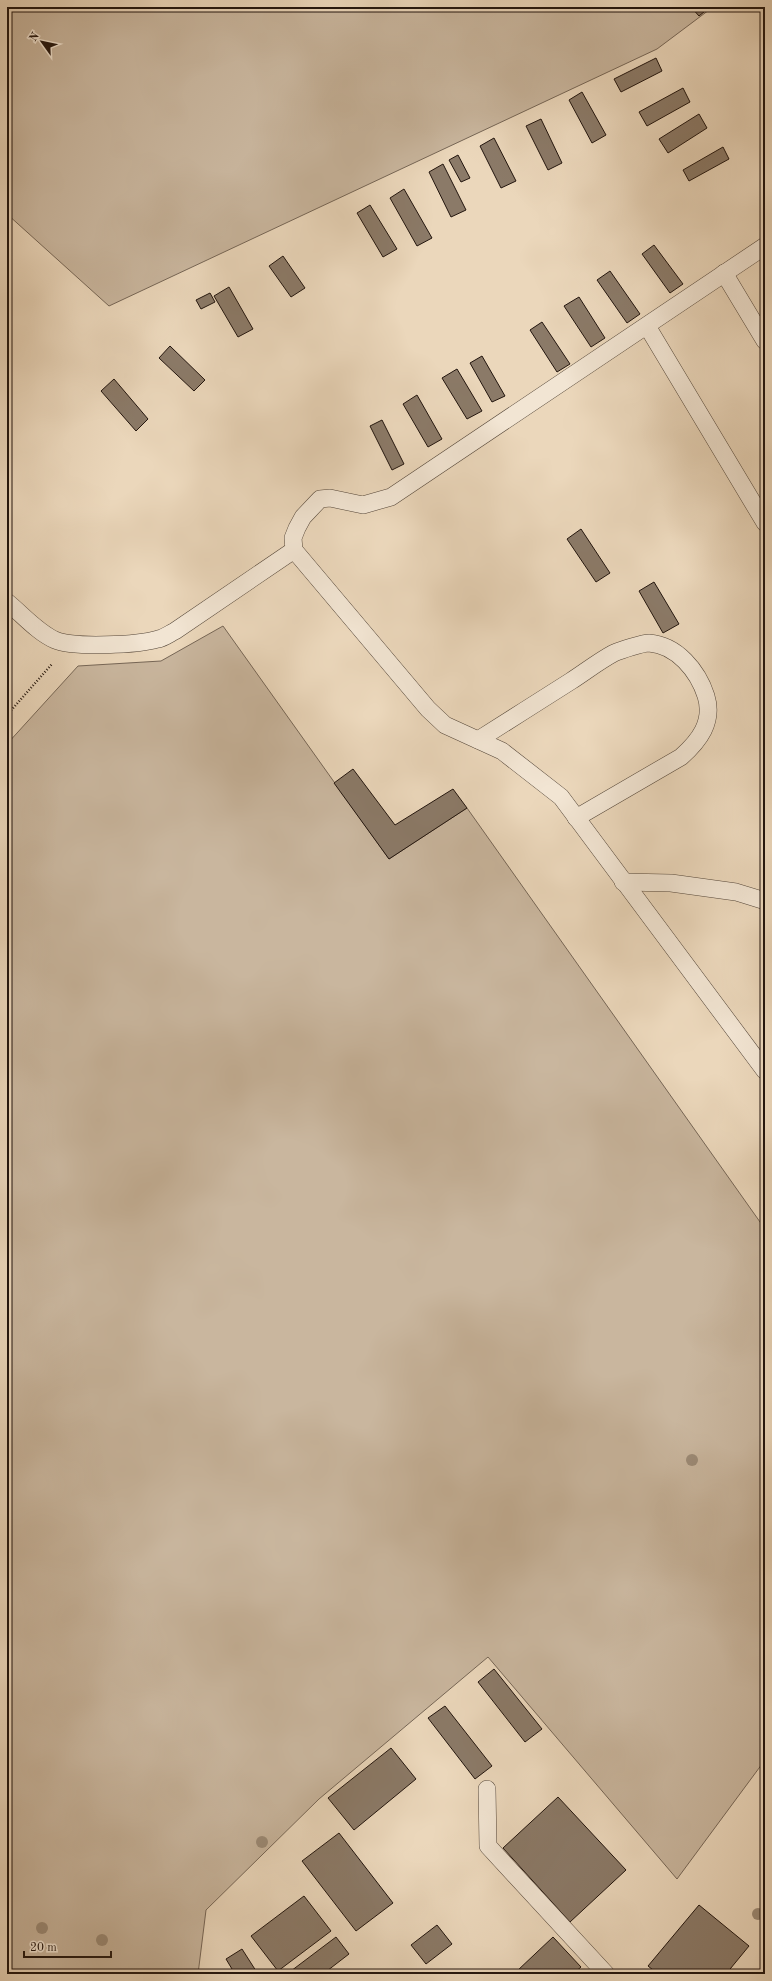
<svg xmlns="http://www.w3.org/2000/svg" width="772" height="1981" font-family="'Old Standard TT',serif">
<style>
.green{fill:#c9b69e;stroke:#766656}
.building{fill:#8b7a68;stroke:#22150e}
.lines{fill:none;stroke-linecap:round;stroke-linejoin:round}
.lane-casing{stroke:#544639;stroke-width:18}
.path{stroke:#22150e;stroke-width:2.5;stroke-dasharray:1 2;stroke-linecap:butt}
.lane{stroke:#f2e5d3;stroke-width:17}
.tree{fill:#9c8b77}
</style>
<rect width="100%" height="100%" fill="#ebd7bb"/>
<filter id="stains"><feTurbulence type="fractalNoise" baseFrequency=".005" numOctaves="4"/><feColorMatrix values="0 0 0 0 .2 0 0 0 0 .09 0 0 0 0 .02 0 0 0 .5 -.17"/></filter>
<radialGradient id="worn" r=".72"><stop offset=".6" stop-color="#630" stop-opacity="0"/><stop offset="1" stop-color="#630" stop-opacity=".3"/></radialGradient>
<!-- green -->
<g class="green">
<path d="M7 7H713L657 49 109 306 7 214Z"/>
<path d="M223 626 389 859 467 808 765 1229V1760L677 1879 488 1657 319 1799 206 1910 198 1974H7V744L78 666 161 661Z"/>
</g>
<!-- building -->
<g class="building">
<path d="M691 7H710L699 16Z"/>
<path d="M656 58 662 71 621 92 614 79Z"/>
<path d="M683 88 690 102 647 126 639 112Z"/>
<path d="M582 92 606 135 592 143 569 100Z"/>
<path d="M699 114 707 128 668 153 659 139Z"/>
<path d="M541 119 562 163 548 170 526 126Z"/>
<path d="M494 138 516 181 501 188 480 146Z"/>
<path d="M723 147 729 159 689 181 683 170Z"/>
<path d="M458 155 470 178 461 182 449 160Z"/>
<path d="M443 164 466 210 451 217 429 172Z"/>
<path d="M404 189 432 238 417 246 390 198Z"/>
<path d="M370 205 397 249 383 257 357 213Z"/>
<path d="M654 245 683 284 670 293 642 254Z"/>
<path d="M283 256 305 288 291 297 269 266Z"/>
<path d="M610 271 640 314 627 323 597 280Z"/>
<path d="M229 287 253 329 238 337 214 296Z"/>
<path d="M210 293 215 302 201 309 196 300Z"/>
<path d="M579 297 605 338 591 347 564 306Z"/>
<path d="M542 322 570 364 557 372 530 330Z"/>
<path d="M170 346 205 380 194 391 159 358Z"/>
<path d="M482 356 505 396 492 402 470 363Z"/>
<path d="M457 369 482 411 467 419 442 378Z"/>
<path d="M114 379 148 419 136 431 101 391Z"/>
<path d="M417 395 442 439 428 447 403 404Z"/>
<path d="M382 420 404 464 392 470 370 426Z"/>
<path d="M581 529 610 573 596 582 567 539Z"/>
<path d="M654 582 679 624 663 633 639 591Z"/>
<path d="M353 769 395 825 453 789 467 808 389 859 334 783Z"/>
<path d="M494 1669 542 1729 525 1742 478 1682Z"/>
<path d="M445 1706 492 1766 475 1779 428 1718Z"/>
<path d="M391 1748 416 1779 354 1830 328 1798Z"/>
<path d="M558 1797 626 1870 570 1922 503 1848Z"/>
<path d="M339 1833 393 1903 356 1931 302 1861Z"/>
<path d="M304 1896 331 1931 278 1971 251 1936Z"/>
<path d="M699 1905 749 1946 726 1974H658L648 1966Z"/>
<path d="M437 1925 452 1944 426 1964 411 1945Z"/>
<path d="M336 1937 349 1954 323 1974H287Z"/>
<path d="M553 1937 581 1967 573 1974H519L517 1971Z"/>
<path d="M242 1949 258 1974H235L226 1959Z"/>
</g>
<g class="lines">
<defs>
<g id="lane">
<path d="M765 246 391 497 363 505 330 498 320 499 303 517 297 528 293 538 294 550 428 709 445 725 502 751 561 797 765 1071"/>
<path d="M724 273 765 341"/>
<path d="M647 326 765 523"/>
<path d="M7 602C22 614 37 632 55 640 73 648 139 645 158 639 164 638 169 634 175 631L294 550"/>
<path d="M478 740C509 720 540 701 571 681 585 672 599 661 614 653 621 650 643 643 649 643 677 645 698 671 706 696 714 722 699 741 681 757L576 818"/>
<path d="M623 882 671 883 736 892 765 901"/>
<path d="M487 1789 488 1846 606 1974"/>
</g>
</defs>
<!-- lane casing -->
<use href="#lane" class="lane-casing"/>
<!-- path -->
<path class="path" d="M7 715 52 664"/>
<!-- lane -->
<use href="#lane" class="lane"/>
</g>
<!-- trees -->
<g class="tree">
<circle cx="692" cy="1460" r="6"/>
<circle cx="262" cy="1842" r="6"/>
<circle cx="758" cy="1914" r="6"/>
<circle cx="42" cy="1928" r="6"/>
<circle cx="102" cy="1940" r="6"/>
</g>
<!-- margin -->
<rect width="772" height="1981" fill="none" stroke="#ebd7bb" stroke-width="24"/>
<rect x="8" y="8" width="756" height="1965" fill="none" stroke="#22150e" stroke-width="2"/>
<rect x="12" y="12" width="748" height="1957" fill="none" stroke="#22150e"/>
<!-- north arrow -->
<g transform="translate(42 42) rotate(303)" stroke="#f2e5d3" stroke-width="3" paint-order="stroke">
<path d="M0-3L7 15L0 10L-7 15Z" fill="#22150e"/>
<text y="-6" font-size="11" font-weight="bold" text-anchor="middle" fill="#22150e">N</text>
</g>
<!-- scale -->
<path d="M24 1951v6h87v-6" fill="none" stroke="#22150e" stroke-width="2"/>
<text x="30" y="1951" font-size="12" fill="#22150e" stroke="#f2e5d3" stroke-width="3" paint-order="stroke">20 m</text>
<rect width="100%" height="100%" filter="url(#stains)"/>
<rect width="100%" height="100%" fill="url(#worn)"/>
</svg>
